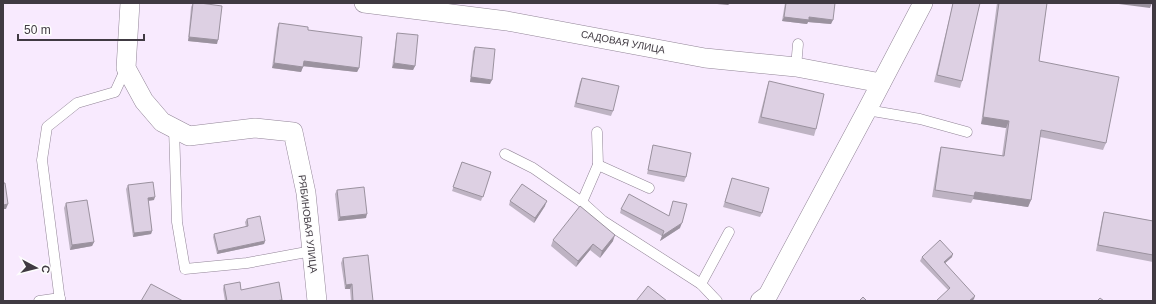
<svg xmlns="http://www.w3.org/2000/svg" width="1156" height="304" font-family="Helvetica,sans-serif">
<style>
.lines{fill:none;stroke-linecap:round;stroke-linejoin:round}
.lane-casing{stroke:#928597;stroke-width:11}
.street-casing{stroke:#928597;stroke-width:20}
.lane{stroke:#fff;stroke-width:10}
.street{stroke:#fff;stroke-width:19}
.wall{fill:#beb3c3}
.shaded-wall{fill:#9b929f}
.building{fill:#ddd0e3;stroke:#9b929f}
.labels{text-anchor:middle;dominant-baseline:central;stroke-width:3;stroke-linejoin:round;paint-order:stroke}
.street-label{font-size:10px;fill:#403a42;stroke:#fdfdfd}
</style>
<rect width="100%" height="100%" fill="#f8eafe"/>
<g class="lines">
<defs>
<g id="lane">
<path d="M796 67 798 44"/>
<path d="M867 110 920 119 967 132"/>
<path d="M174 128 177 222 185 269 247 263 312 251"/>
<path d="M597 132 598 165"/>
<path d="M505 154 533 168 582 202"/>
<path d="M649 188 598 165 582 202 603 221 701 284 717 301"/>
<path d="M701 284 729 232"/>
<path d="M39 301 60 298"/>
<path d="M60 301 42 160 47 127 77 103 115 92 126 68"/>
</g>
<g id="street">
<path d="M130 3 126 68 144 101 162 122 189 136 255 128 293 132 306 193 317 301"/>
<path d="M364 3 507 21 705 58 796 67 881 83"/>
<path d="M760 301 768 295 867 110 923 3"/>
</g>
</defs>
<!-- lane casing -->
<use href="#lane" class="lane-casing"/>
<!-- street casing -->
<use href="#street" class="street-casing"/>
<!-- lane -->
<use href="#lane" class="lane"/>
<!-- street -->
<use href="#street" class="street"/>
</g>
<!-- wall -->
<g class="wall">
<path d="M193 3 217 44 188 41 191 7Z"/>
<path d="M785 3H835L831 24 808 22 807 24 782 21Z"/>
<path d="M953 3H980L962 81 960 88 934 82Z"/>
<path d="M997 3H1047L1039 61 1106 143 1103 150 1040 137 1031 200 1028 207 973 199 971 203 932 197 939 154 941 147 1002 156 1006 128 981 124Z"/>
<path d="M279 23 359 68 357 72 303 66 301 72 272 68 277 28Z"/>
<path d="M397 33 415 66 413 70 392 68 396 38Z"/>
<path d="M475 47 490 84 470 82 473 51Z"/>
<path d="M582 78 613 111 611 116 574 107 580 82Z"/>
<path d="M769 81 816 129 814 136 758 123 767 87Z"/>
<path d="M653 145 686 177 684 182 647 174 652 150Z"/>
<path d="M462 162 491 172 481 201 452 191Z"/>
<path d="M732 178 762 213 760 217 723 207Z"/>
<path d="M128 185 154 200 148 201 152 231 151 234 133 237 126 189Z"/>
<path d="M337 190 366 218 338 221 335 194Z"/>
<path d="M510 201 545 206 534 223 509 205Z"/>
<path d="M66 203 94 242 92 246 70 250 64 208Z"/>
<path d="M621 209 680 228 660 241 662 236 620 213Z"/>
<path d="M1104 212 1153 221V262L1096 251 1102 219Z"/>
<path d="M247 219 265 241 264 244 217 254 213 237 214 234 246 227 245 222Z"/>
<path d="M553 240 613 241 600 258 590 250 576 267 551 246Z"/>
<path d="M922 257H952L945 263 974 299 948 290 920 261Z"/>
<path d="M343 258 373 301H351L350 289H345L341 263Z"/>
<path d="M224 285 241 290 282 300V301H225L223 289Z"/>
</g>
<!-- shaded-wall -->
<g class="shaded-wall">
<path d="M718 3H731L728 5 717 4Z"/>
<path d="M1111 3H1152L1150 8Z"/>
<path d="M784 17H809L833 20 831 24 808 22 807 24 782 21Z"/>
<path d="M189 37 218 40 217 44 188 41Z"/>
<path d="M304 61 359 68 357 72 302 66Z"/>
<path d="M274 63 303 67 301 72 272 68Z"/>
<path d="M394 63 415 66 413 70 392 68Z"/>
<path d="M471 77 492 80 490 84 470 82Z"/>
<path d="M983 117 1009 121 1006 128 981 124Z"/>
<path d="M975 192 1031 200 1028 207 973 199Z"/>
<path d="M155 197 154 200 146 201 148 198Z"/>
<path d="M547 201 545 206 534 223 535 218Z"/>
<path d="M8 204 6 209H3V205Z"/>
<path d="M367 214 366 218 338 221 340 217Z"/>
<path d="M682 223 680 228 660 241 662 236Z"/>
<path d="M152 231 151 234 133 237 134 233Z"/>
<path d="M615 235 613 241 600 258 602 251Z"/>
<path d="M265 241 264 244 217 254 218 251Z"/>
<path d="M94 242 92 246 70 250 72 245Z"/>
<path d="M593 244 590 250 576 267 578 261Z"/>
<path d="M953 254 952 257 943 265 944 262Z"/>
<path d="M352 284 350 289H345L346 285Z"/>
<path d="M975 296 974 299 972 301H969Z"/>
</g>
<!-- building -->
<g class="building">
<path d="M193 3H200L222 6 218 40 189 37Z"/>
<path d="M786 3H835L833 20 809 17V20L784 17Z"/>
<path d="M953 3H980L962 81 937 75Z"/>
<path d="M999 3H1047L1039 61 1119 77 1106 143 1041 130 1031 200 975 192 974 196 935 190 941 147 1004 156 1009 121 983 117Z"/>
<path d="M279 23 308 27V30L362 37 359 68 304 61 303 67 274 63Z"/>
<path d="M397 33 418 35 415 66 394 63Z"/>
<path d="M475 47 495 49 492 80 471 77Z"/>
<path d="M582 78 619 86 613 111 576 103Z"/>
<path d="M769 81 824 94 816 129 761 117Z"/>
<path d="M653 145 691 153 686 177 648 170Z"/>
<path d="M462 162 491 172 483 197 453 187Z"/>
<path d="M732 178 769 188 762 213 725 202Z"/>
<path d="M153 182 155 197 148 198 152 231 134 233 128 185Z"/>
<path d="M3 183H5L8 204 3 205Z"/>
<path d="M522 184 547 201 535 218 510 201Z"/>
<path d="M364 187 367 214 340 217 337 190Z"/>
<path d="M629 194 669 216 673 201 687 204 682 223 662 236 664 231 621 209Z"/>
<path d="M87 200 94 242 72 245 66 203Z"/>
<path d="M580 206 615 235 602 251 593 244 578 261 553 240Z"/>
<path d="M1104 212 1153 221V255L1098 245Z"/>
<path d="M260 216 265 241 218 251 214 234 248 226 247 219Z"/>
<path d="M940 240 953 254 944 262 975 296 969 301H936L950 288 922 257Z"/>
<path d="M368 255 373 301H353L352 284 346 285 343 258Z"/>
<path d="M240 282 241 290 279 282 282 300 275 301H227L224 285Z"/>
<path d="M151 284 183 301H141Z"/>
<path d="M648 286 667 301H636Z"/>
<path d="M863 297 867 301H859Z"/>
<path d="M1100 298 1104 301H1097Z"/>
</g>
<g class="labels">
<!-- street labels -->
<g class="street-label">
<text transform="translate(623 42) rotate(11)">САДОВАЯ УЛИЦА</text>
<text transform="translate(308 224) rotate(83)">РЯБИНОВАЯ УЛИЦА</text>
</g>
</g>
<!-- border -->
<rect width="1156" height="304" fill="none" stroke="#403a42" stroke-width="8"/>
<!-- north arrow -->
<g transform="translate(36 268) rotate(97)" stroke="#fdfdfd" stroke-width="3" paint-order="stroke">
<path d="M0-3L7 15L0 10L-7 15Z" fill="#403a42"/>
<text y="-6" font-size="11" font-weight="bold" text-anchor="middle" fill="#403a42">С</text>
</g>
<!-- scale -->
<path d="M18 34v6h126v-6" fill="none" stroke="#403a42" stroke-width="2"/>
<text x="24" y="34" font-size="12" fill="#403a42" stroke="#fdfdfd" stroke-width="3" paint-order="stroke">50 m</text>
</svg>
